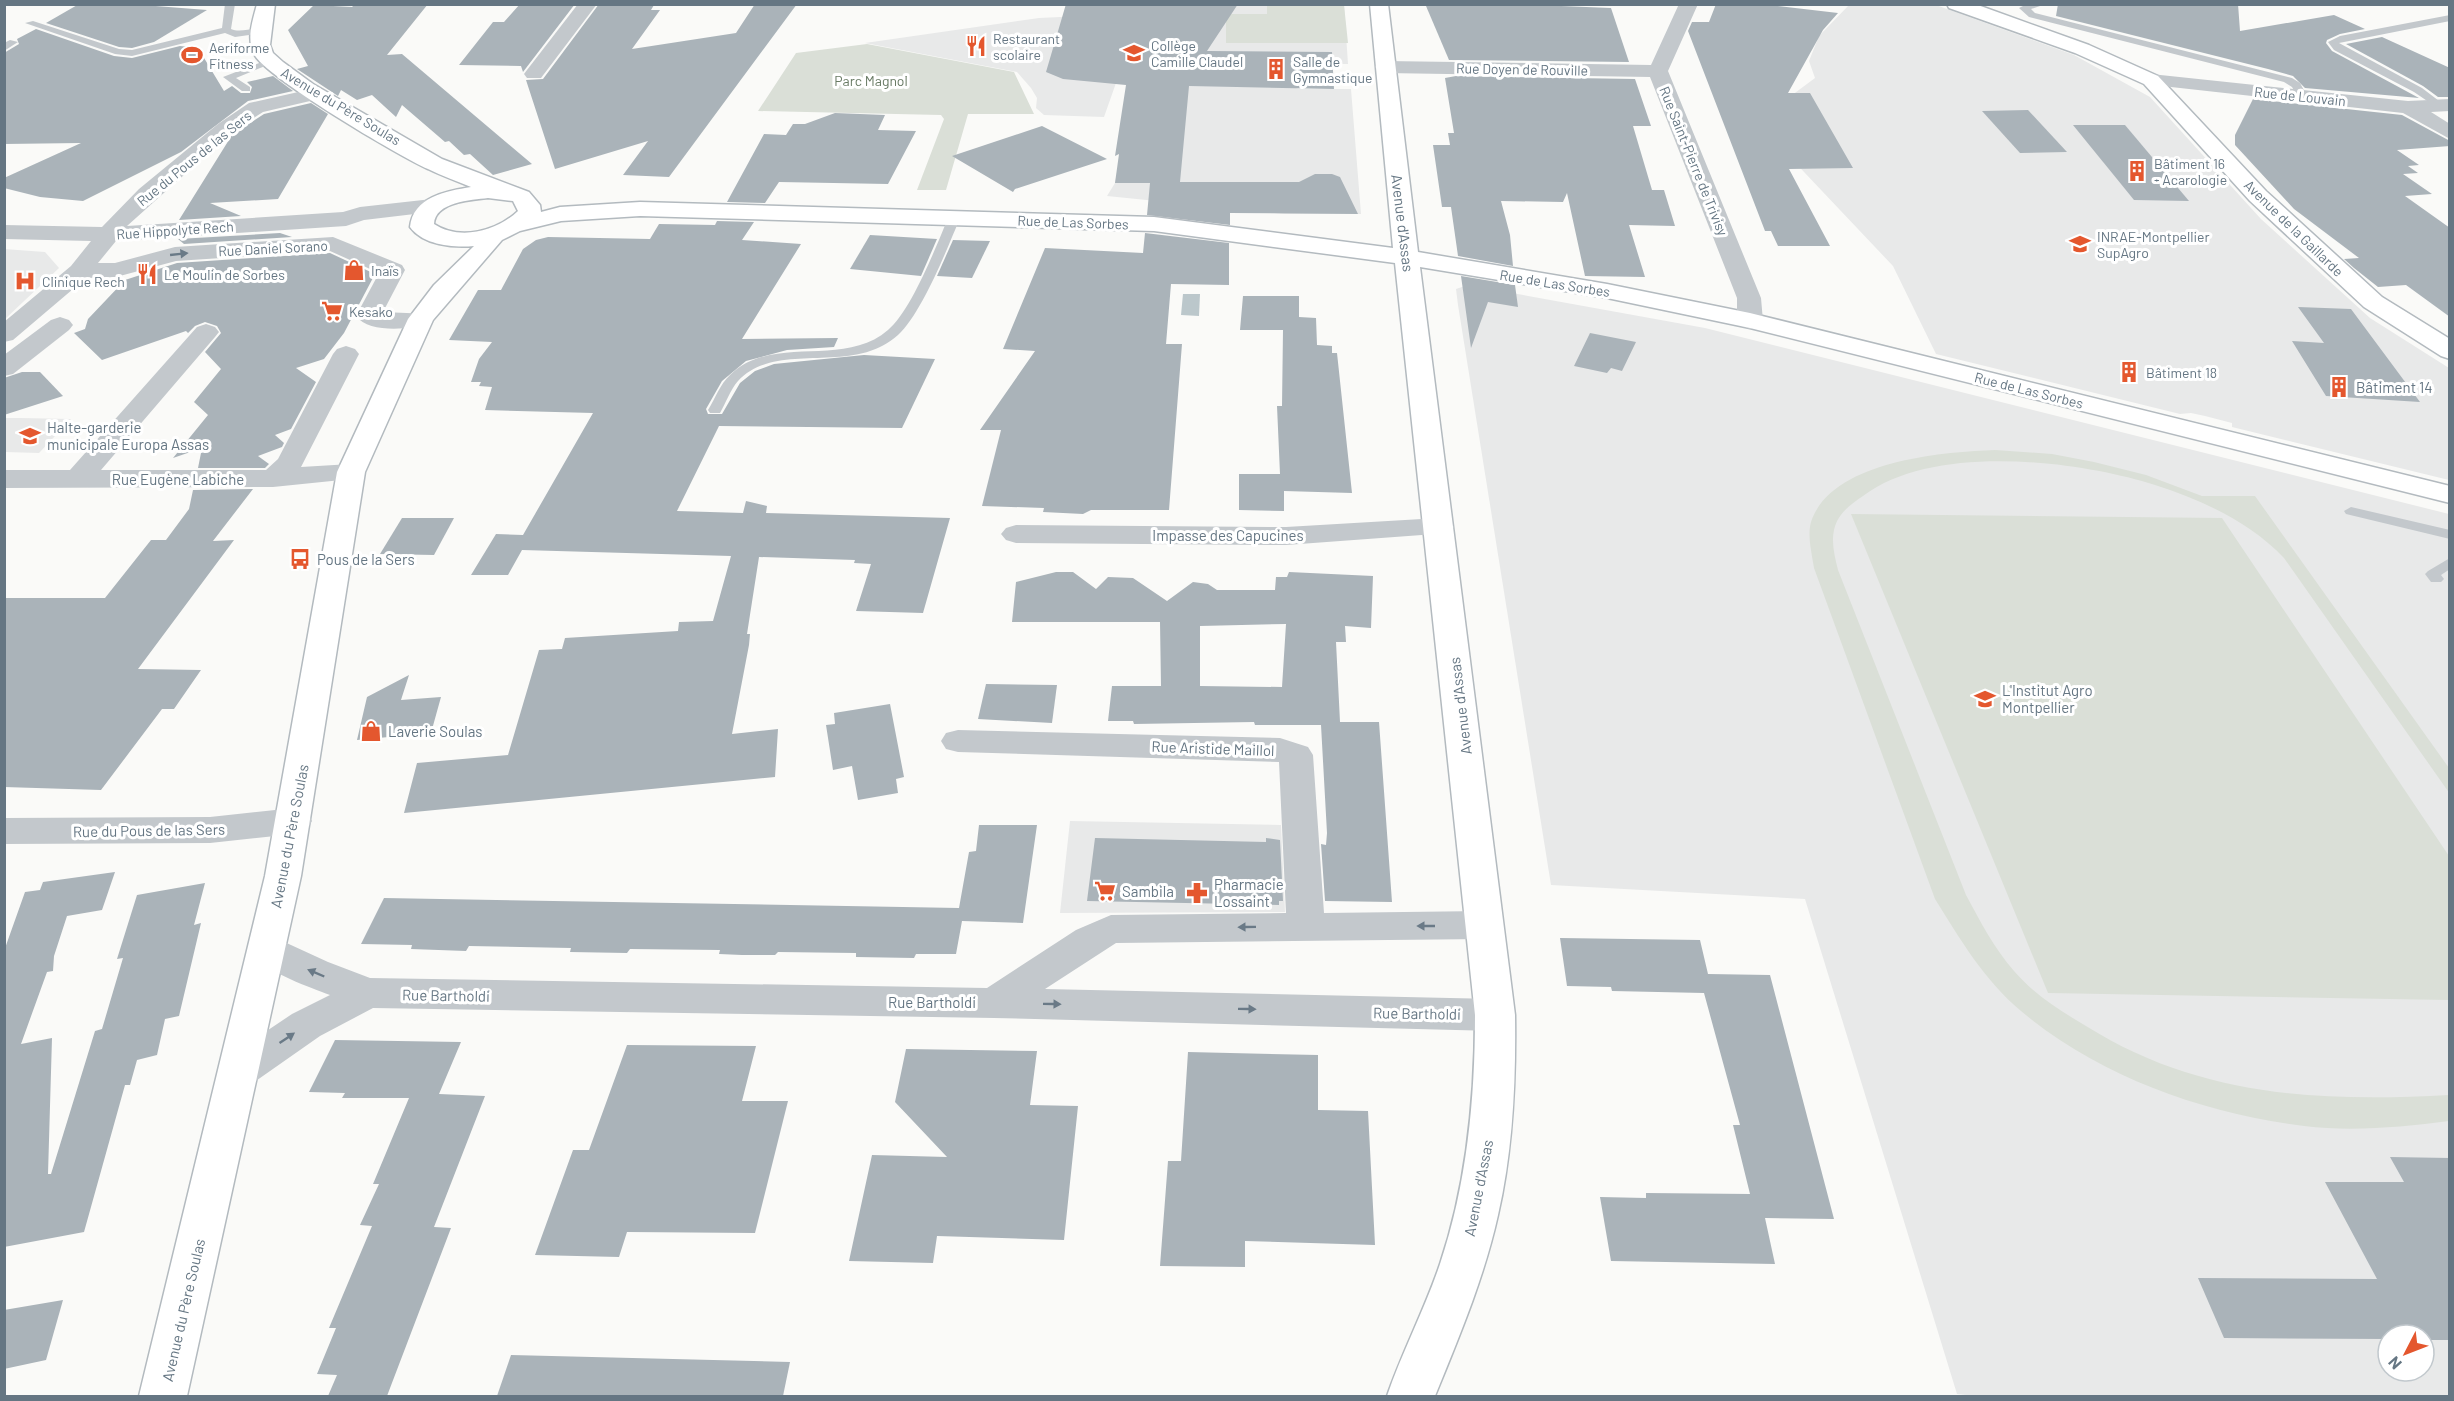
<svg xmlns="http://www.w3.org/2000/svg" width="2454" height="1401" font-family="Barlow,sans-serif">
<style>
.built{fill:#e8e9e9;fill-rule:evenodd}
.green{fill:#dadfd7}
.water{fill:#bbc7cb}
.building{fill:#aab3b9;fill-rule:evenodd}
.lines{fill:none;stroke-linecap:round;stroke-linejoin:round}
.secondary-casing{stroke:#b3babf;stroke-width:3}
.lane{fill:#c3c8cc;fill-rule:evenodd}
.street{fill:#c3c8cc;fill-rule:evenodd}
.secondary{fill:#fff;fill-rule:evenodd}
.oneway{fill:#6a7a87}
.labels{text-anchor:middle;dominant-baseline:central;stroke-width:6;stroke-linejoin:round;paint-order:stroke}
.far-poi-label{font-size:14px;fill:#657683;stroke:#fff;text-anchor:start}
.far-street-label{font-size:14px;fill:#657683;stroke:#fff}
.far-park-label{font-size:14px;fill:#687a64;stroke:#fff}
.street-label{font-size:15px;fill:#657683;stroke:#fff}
.poi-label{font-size:15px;fill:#657683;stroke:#fff;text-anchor:start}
</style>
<rect width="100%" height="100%" fill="#fafaf8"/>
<!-- built -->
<g class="built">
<path d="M1127 5H1344L1348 64 1218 63 1299 89H1351L1361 214H1284L1107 196 1115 183 1135 83H1116L1104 117 1044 115 1036 108 1037 98 1031 88 1017 72 865 43 1039 18 1124 14Z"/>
<path d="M1849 5H1936L2074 55 2150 97 2261 219 2370 318 2449 368V480L2232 427V423L2205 416 2191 413 2180 414 1936 354 1893 266 1767 133 1772 110 1815 78 1809 61 1819 36Z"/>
<path d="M4 249 45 252 59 268 5 319Z"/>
<path d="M1468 285 1705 328 2449 514V1396H1975L1957 1394 1805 899 1551 885 1458 305 1456 289ZM2388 1335H2424V1371H2388Z"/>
<path d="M5 418H20L71 419 39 453 5 452Z"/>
<path d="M1070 821 1281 825 1285 912 1060 913Z"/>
</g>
<!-- green -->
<g class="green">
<path d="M1267 5H1344L1348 43H1226V14H1267Z"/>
<path d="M867 44 1014 72 1034 114H968L946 190H917L944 119 941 115 758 111 796 53Z"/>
<path d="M1995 450 2052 454 2094 462 2146 475 2202 496H2255L2449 768 2450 794 2284 558C2250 522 2202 500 2155 485 2075 460 1933 443 1863 496 1850 505 1838 513 1834 530 1831 543 1835 557 1838 570L1966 895C1980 921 1994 948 2014 971 2035 995 2059 1010 2086 1026 2199 1097 2320 1102 2449 1095V1121C2402 1127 2352 1132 2304 1126 2203 1113 2100 1077 2021 1011 1984 980 1960 939 1935 899L1814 568C1812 554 1807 536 1811 522 1831 461 1942 452 1995 450Z"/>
<path d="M1851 514 2222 518 2449 856V1000L2048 993Z"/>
</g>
<!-- water -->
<path class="water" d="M1183 294H1200L1199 316 1181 315Z"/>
<!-- building -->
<g class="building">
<path d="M79 4H130L207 10 154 42 132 48 119 47 46 23Z"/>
<path d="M355 4H428L387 55 402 54 532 164 493 175 470 154 464 155 449 141 445 142 402 105 396 117 372 95 357 100 341 90 338 96 297 69 308 66 288 30 314 5 352 7Z"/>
<path d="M520 4H575L523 72 521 66 459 65 493 22H504Z"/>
<path d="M599 4 654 5 651 10H660L632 49 736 33 755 4H797L669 177 623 175 648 141 555 169 526 80 543 79Z"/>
<path d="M1066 4H1238L1207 51 1332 52 1334 89 1189 86 1180 182H1299L1315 174H1332L1340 177 1358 214 1230 213V225L1147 215 1150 183H1115L1119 154 1115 156 1126 85 1063 79 1046 72Z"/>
<path d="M1510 4 1611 8 1629 62 1449 60 1426 6Z"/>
<path d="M1716 4H1761L1838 13 1823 30 1788 93H1810L1853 168 1789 169 1830 246H1778L1771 231H1765L1688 31 1692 22H1709Z"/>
<path d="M2058 4H2238L2240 31 2334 15 2365 29 2340 34 2327 40 2326 43 2332 51 2419 98 2305 88 2293 76 2268 69 2056 16Z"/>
<path d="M36 29 114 56 132 58 180 46 198 48 224 91 232 86 241 93H250L252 87 247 82 273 76 293 91 248 101 181 152 83 201 40 197 4 188V178L81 143 4 144V53L19 44 17 39Z"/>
<path d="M2382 37 2450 68V97H2438L2423 86 2346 44Z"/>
<path d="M1456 76 1635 79 1651 126H1633L1652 190H1664L1675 226 1629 225 1645 277 1585 276 1567 193 1563 202 1501 201 1510 235 1513 266 1458 256 1451 207H1442L1433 145H1450L1448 133H1454L1445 78Z"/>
<path d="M2253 99 2402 115 2450 141V146L2397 150 2419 165 2408 166 2418 173 2403 174 2432 194 2405 196 2450 228V317L2406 285 2378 287 2354 268 2344 259 2359 258 2294 209 2235 145V135Z"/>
<path d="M311 103 328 114 278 199 210 203 241 216 179 220 232 135 264 114Z"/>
<path d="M2028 110 2067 152 2020 153 1982 111Z"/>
<path d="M835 113 885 115 878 130 916 131 888 184 779 182 765 203 727 202 764 134 786 135 793 124H805Z"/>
<path d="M2073 125H2125L2189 201 2134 200Z"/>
<path d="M1042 126 1107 159 1015 189 1013 192 952 156Z"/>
<path d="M717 221 754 222 742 240 801 244 742 339 838 338 834 347 787 350 746 361 722 381 706 409 708 414H722L740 383 755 371 774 364 864 355 935 359 902 428 719 426 677 511 743 513 746 501 767 506 766 513 950 518 923 613 856 611 871 564 854 563 855 560 759 557 747 634H750L749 645 732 734 778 729 775 777 404 813 417 763 508 755 539 650 562 649 565 638 678 631 679 622 713 621 731 556 522 550 508 575H471L496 534 523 535 593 413 485 410 492 387 479 386 481 382H471L479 359 492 342 449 340 478 290H501L523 249 536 240 548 237 650 239 659 224 715 225Z"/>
<path d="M280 233 292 237 184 244 178 239Z"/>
<path d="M1145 233 1229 243V285L1171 284 1166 344H1182L1169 510H1091L1083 514 1043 512 1044 508 982 506 1001 430H980L1035 351 1003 349 1045 248 1143 253Z"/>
<path d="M870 235 937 239 921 276 850 269Z"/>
<path d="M953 240 990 241 972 278 937 276Z"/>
<path d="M330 253 375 274 344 333 324 359 296 368 316 382 291 429 275 435 284 443 282 447 258 456 269 464 265 468H198L202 448 173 458 208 415 194 402 221 369 205 352 221 333 217 326 205 322 195 326 188 333 186 331 102 360 74 333 85 329 88 319 125 280 177 263Z"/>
<path d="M1461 276 1515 285 1518 307 1488 302 1471 348Z"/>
<path d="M1243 296H1299V317L1316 318 1317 345 1332 346V353H1337L1352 493 1284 491V511L1239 510V474H1280L1277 406H1282L1283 330H1240Z"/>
<path d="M2298 307 2351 309 2420 402 2326 396 2292 341 2324 343Z"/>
<path d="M1590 333 1636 342 1622 371 1611 368 1607 373 1574 366Z"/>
<path d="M22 372H40L63 396 4 415V378Z"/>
<path d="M253 489 213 541 234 540 138 669 201 670 174 709H162L101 790 4 787V598H105L151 540H166L189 509 193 490Z"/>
<path d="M402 518H454L434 555 380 554Z"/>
<path d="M1056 572H1073L1096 589 1108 577 1133 578 1167 601 1193 582 1208 584 1217 590H1275L1276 577H1287L1289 572 1373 576 1371 628 1345 626 1346 642H1336L1340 722H1379L1392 902 1325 901 1321 844 1326 845 1327 833 1321 725H1255L1254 722 1134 724 1133 721H1108L1112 686H1161L1160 622H1012L1016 582ZM1286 624 1282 687 1200 686V626Z"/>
<path d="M409 675 401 700 441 697 431 733 357 740 367 697Z"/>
<path d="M986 684 1057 685 1052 723 978 719Z"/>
<path d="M890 704 904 777 896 779 898 793 858 800 852 766 833 770 826 725 835 724 834 713Z"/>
<path d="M979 825H1037L1023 923 962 921 956 954H916L914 958 856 957V953L778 952 775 955H742L719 954 720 950 630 949 627 953 570 952 571 948 469 946 466 951 411 949 412 945 361 944 384 898 959 908 969 852 976 851Z"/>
<path d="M1095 838 1266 842V838L1280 840 1283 901H1279V905L1087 901Z"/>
<path d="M115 872 102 910 67 916 54 956 53 971 47 972 21 1044 52 1038 48 1174H51L95 1031 102 1029 123 958 117 959 137 895 205 883 194 925 201 923 179 1016 165 1019 157 1055 137 1060 130 1085H125L84 1232 4 1247V951L25 892 40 890 43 882Z"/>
<path d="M1560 938 1700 940 1708 974 1770 975 1834 1219 1765 1218 1775 1264 1611 1261 1600 1197 1646 1198V1193L1750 1194 1733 1125H1740L1704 993 1612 991 1611 987 1567 986Z"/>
<path d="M335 1040 461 1042 439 1094 485 1096 434 1227 451 1228 387 1396H328L337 1375 317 1374 336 1328H329L372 1226 360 1225 379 1184H373L409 1098H342L345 1093 309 1092Z"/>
<path d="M627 1045 756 1046 742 1101H788L755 1233 627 1232 619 1257 535 1255 573 1150H589Z"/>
<path d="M906 1049 1037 1051 1030 1105 1078 1106 1064 1240 937 1236 933 1263 849 1261 872 1155 947 1157 895 1102Z"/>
<path d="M1188 1052 1318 1055V1110L1368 1111 1375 1245 1245 1241V1267L1160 1266 1168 1161H1181Z"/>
<path d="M2390 1157 2450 1158V1340H2424V1335H2388V1339L2224 1338 2198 1278 2377 1279 2325 1182H2404Z"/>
<path d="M63 1300 46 1360 4 1369V1310Z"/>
<path d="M511 1355 790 1362 783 1396H497Z"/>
</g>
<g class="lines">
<defs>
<g id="secondary">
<path d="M257 4H275L270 45 273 53 283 62 313 84 442 159 529 192 540 205 541 212 560 207 640 202 1154 217 1393 248 1370 4H1388L1418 252 1607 284 1750 313 2450 486V503L1750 328 1607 298 1420 267 1515 1015C1516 1082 1513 1150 1498 1215 1484 1278 1459 1337 1435 1396H1387C1402 1352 1425 1309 1440 1264 1467 1184 1475 1099 1475 1015L1395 263 1154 231 640 216 561 221 520 231 502 240 433 320 365 472 301 876 187 1396H139L265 876 337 472 408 319 434 285 474 246C453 248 423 245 410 227 413 197 446 191 471 187 457 181 442 176 428 169 400 157 264 76 254 54 246 38 253 20 257 4ZM488 198 513 201 518 211C497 231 460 241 434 224 435 202 471 200 488 198Z"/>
<path d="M1947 4H1975L2089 45 2158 76 2266 191 2382 297 2450 339V359L2441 356 2364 307 2250 201 2144 84 2075 53 1949 8Z"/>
</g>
</defs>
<!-- secondary casing -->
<use href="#secondary" class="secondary-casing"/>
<!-- lane -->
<g class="lane">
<path d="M225 4H235L231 29C242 34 255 25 265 31L263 33 235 37 225 33 132 56 115 54 25 23 33 21 119 49 132 50 222 28Z"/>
<path d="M2027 4H2046L2031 9 2035 13 2292 78 2300 83 2307 96 2298 98 2292 87 2284 82 2029 17 2019 8Z"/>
<path d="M2450 15V21L2339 43 2422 88 2443 104V108L2439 109 2414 92 2334 50 2328 42 2340 36Z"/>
<path d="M10 40 18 42 4 51V43Z"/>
<path d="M267 60 275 62 236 78 250 87V91H242L223 77Z"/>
<path d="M954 215 960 218C947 249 922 313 898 335 852 377 777 339 738 381 730 390 726 403 720 413H710L708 410C715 399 720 384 730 375 773 333 843 369 888 330 911 311 936 247 948 218Z"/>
<path d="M2351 507 2450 530V539L2346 514 2344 511Z"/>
<path d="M2450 558V569L2441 575 2444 579 2441 582H2431L2425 574 2428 571Z"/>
</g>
<!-- street -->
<g class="street">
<path d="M578 4H597L541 78H527L524 74 527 70Z"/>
<path d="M1679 4H1698L1668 71 1761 298 1763 321 1759 326 1750 329 1741 326 1737 321V298L1650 77 1385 73 1378 71 1375 67 1378 63 1385 61 1651 65Z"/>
<path d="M2151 74 2408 101 2450 99V111L2431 112 2450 124V139L2403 113 2144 84 2141 80 2144 76Z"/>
<path d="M316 88 323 90 326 94 323 98 263 112 232 132 127 226 343 212 360 207 432 199 440 201 443 206 440 211 364 220 346 226 116 241 98 263H115L175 247 333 237 402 265 405 270 383 312 430 314 434 319 430 324C411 329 369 334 356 316L379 273 330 251 176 261 116 277 86 278 13 340 4 342V322L71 266 91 241 4 239V225L102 227 139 189 218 124 249 103Z"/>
<path d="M60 317 69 320 73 325 69 330 13 374 4 376V355L51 320Z"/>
<path d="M206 324 215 327 219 332 215 337 101 470H266L278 459 333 354 337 349 346 346 355 349 359 354 301 467 351 464 361 466 365 472 361 478 273 487 4 488V470H70L197 327Z"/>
<path d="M1439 518 1449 521 1454 527 1449 533 1286 545 1016 543 1006 540 1001 534 1006 528 1016 525 1286 527Z"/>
<path d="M958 730 1280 738 1308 747 1313 755 1324 913 1484 911 1497 915 1503 925 1497 935 1484 939 1116 943 1045 989 1495 999 1509 1004 1515 1015 1509 1026 1495 1031 994 1018 373 1008 320 1036 253 1083 239 1087 225 1083 219 1071 225 1059 292 1014 330 995C306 986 260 970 248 948L254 938 267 934 328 962 370 978 987 988 1076 930 1111 915 1286 913 1279 762 958 752 946 749 941 741 946 733Z"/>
<path d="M294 808 307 812 312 821 307 830 294 834 210 843 4 844V818L210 817Z"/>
</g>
<!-- secondary -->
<use href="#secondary" class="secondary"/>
</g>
<!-- one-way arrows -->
<defs><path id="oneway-solid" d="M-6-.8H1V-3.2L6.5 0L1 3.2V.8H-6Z" transform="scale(1.5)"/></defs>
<g class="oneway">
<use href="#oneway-solid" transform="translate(179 254) rotate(-6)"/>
<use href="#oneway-solid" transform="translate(1426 926) rotate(180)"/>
<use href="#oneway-solid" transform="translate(1247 927) rotate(179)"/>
<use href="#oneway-solid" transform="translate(316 973) rotate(-157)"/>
<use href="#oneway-solid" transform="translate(1052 1004) rotate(1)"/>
<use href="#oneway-solid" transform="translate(1247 1009) rotate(1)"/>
<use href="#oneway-solid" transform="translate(287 1038) rotate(-34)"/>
</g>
<!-- icons -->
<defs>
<symbol id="restaurant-bare" viewBox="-9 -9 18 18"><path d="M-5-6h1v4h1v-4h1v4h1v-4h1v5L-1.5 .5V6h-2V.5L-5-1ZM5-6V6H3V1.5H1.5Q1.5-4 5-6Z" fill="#e4572e" stroke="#fff" stroke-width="2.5" paint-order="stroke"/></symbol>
<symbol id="school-bare" viewBox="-9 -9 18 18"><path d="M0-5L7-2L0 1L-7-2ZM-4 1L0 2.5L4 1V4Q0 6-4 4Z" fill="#e4572e" stroke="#fff" stroke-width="2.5" paint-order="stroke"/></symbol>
<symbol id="stadium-bare" viewBox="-9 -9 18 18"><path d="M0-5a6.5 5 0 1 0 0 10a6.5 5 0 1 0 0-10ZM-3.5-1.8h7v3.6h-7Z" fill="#e4572e" stroke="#fff" stroke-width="2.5" paint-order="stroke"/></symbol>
<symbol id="building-bare" viewBox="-9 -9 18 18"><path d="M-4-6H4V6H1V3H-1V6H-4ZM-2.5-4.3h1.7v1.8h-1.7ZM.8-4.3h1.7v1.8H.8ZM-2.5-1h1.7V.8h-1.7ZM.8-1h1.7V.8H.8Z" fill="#e4572e" stroke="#fff" stroke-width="2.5" paint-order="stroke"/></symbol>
<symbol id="university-bare" viewBox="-9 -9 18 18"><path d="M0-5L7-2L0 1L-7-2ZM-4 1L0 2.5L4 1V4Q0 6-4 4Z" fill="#e4572e" stroke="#fff" stroke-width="2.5" paint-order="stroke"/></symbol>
<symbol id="shop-bare" viewBox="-9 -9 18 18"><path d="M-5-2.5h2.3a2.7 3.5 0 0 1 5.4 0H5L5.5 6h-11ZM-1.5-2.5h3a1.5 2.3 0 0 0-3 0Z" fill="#e4572e" stroke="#fff" stroke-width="2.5" paint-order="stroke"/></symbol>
<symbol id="hospital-bare" viewBox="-9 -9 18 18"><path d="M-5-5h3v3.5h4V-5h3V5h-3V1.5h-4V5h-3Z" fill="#e4572e" stroke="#fff" stroke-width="2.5" paint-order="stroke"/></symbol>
<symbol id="supermarket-bare" viewBox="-9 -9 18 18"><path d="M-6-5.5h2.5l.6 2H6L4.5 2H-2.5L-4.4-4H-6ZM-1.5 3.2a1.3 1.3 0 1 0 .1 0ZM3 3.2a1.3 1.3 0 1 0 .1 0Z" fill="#e4572e" stroke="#fff" stroke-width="2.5" paint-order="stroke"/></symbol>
<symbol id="bus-bare" viewBox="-9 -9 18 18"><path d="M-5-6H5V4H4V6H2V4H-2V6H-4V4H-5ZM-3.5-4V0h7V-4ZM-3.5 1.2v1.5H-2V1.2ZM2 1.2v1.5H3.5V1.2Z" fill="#e4572e" stroke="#fff" stroke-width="2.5" paint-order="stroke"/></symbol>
<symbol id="pharmacy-bare" viewBox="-9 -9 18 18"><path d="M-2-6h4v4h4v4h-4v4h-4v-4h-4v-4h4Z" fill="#e4572e" stroke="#fff" stroke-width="2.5" paint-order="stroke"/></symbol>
</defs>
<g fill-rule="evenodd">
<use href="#restaurant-bare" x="961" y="31" width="30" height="30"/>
<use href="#school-bare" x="1119" y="38" width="30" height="30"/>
<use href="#stadium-bare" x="177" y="40" width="30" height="30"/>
<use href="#building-bare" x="1261" y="54" width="30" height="30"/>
<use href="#building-bare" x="2122" y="156" width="30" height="30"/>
<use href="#university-bare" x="2065" y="229" width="30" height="30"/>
<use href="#shop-bare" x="339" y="255" width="30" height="30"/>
<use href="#restaurant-bare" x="132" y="259" width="30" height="30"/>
<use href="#hospital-bare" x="10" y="266" width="30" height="30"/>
<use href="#supermarket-bare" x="317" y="296" width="30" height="30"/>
<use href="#building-bare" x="2114" y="357" width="30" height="30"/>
<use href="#building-bare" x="2324" y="372" width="30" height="30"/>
<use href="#school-bare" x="15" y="421" width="30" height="30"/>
<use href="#bus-bare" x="285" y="544" width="30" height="30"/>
<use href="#university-bare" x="1970" y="684" width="30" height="30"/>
<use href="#shop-bare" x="356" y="716" width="30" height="30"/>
<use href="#supermarket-bare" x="1090" y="876" width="30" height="30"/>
<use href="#pharmacy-bare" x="1182" y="878" width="30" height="30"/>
</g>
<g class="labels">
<!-- far-poi labels -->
<g class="far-poi-label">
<text x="993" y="38">Restaurant<tspan x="993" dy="16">scolaire</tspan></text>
<text x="1151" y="45">Collège<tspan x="1151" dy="16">Camille Claudel</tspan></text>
<text x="209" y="47">Aeriforme<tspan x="209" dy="16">Fitness</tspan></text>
<text x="1293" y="61">Salle de<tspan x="1293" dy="16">Gymnastique</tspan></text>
<text x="2154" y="163">Bâtiment 16<tspan x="2154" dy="16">- Acarologie</tspan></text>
<text x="2097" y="236">INRAE-Montpellier<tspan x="2097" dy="16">SupAgro</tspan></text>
<text x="371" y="270">Inaïs</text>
<text x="164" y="274">Le Moulin de Sorbes</text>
<text x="42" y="281">Clinique Rech</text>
<text x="349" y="311">Kesako</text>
<text x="2146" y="372">Bâtiment 18</text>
</g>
<!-- far-street labels -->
<g class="far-street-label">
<text transform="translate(1522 69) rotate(1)">Rue Doyen de Rouville</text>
<text transform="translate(2300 96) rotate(6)">Rue de Louvain</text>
<text transform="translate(341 106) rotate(31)">Avenue du Père Soulas</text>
<text transform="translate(194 158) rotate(-39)">Rue du Pous de las Sers</text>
<text transform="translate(1694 161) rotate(68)">Rue Saint-Pierre de Trivisy</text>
<text transform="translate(1073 222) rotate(2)">Rue de Las Sorbes</text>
<text transform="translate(2294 228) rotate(44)">Avenue de la Gaillarde</text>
<text transform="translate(175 230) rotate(-4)">Rue Hippolyte Rech</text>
<text transform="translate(273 248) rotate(-3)">Rue Daniel Sorano</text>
<text transform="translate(1555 283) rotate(9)">Rue de Las Sorbes</text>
<text transform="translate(2029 390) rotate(14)">Rue de Las Sorbes</text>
</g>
<!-- far-park labels -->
<g class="far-park-label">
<text x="871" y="80">Parc Magnol</text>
</g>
<!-- street labels -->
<g class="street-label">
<text transform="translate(1403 223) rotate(83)">Avenue d'Assas</text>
<text x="178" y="479">Rue Eugène Labiche</text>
<text x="1228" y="535">Impasse des Capucines</text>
<text transform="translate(1460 706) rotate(-97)">Avenue d'Assas</text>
<text transform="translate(1213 748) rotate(2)">Rue Aristide Maillol</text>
<text transform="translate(149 830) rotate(-1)">Rue du Pous de las Sers</text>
<text transform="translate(289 836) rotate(-79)">Avenue du Père Soulas</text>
<text transform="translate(446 995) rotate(1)">Rue Bartholdi</text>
<text x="932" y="1002">Rue Bartholdi</text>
<text transform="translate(1417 1013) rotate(1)">Rue Bartholdi</text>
<text transform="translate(1478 1188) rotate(-79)">Avenue d'Assas</text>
<text transform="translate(183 1310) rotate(-77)">Avenue du Père Soulas</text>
</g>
<!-- poi labels -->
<g class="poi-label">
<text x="2356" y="387">Bâtiment 14</text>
<text x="47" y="427">Halte-garderie<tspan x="47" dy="17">municipale Europa Assas</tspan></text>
<text x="317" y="559">Pous de la Sers</text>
<text x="2002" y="690">L'Institut Agro<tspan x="2002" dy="17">Montpellier</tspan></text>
<text x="388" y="731">Laverie Soulas</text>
<text x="1214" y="884">Pharmacie<tspan x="1214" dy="17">Lossaint</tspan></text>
<text x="1122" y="891">Sambila</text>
</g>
</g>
<!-- border -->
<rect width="2454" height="1401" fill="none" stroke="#657683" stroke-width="12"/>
<!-- north arrow -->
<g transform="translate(2406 1353) rotate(228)"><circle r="28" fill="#ffffff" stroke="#c1c8cd" stroke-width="1.5"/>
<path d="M0-4.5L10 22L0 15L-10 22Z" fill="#e4572e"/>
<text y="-9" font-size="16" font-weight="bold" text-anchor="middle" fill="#657683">N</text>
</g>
</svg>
